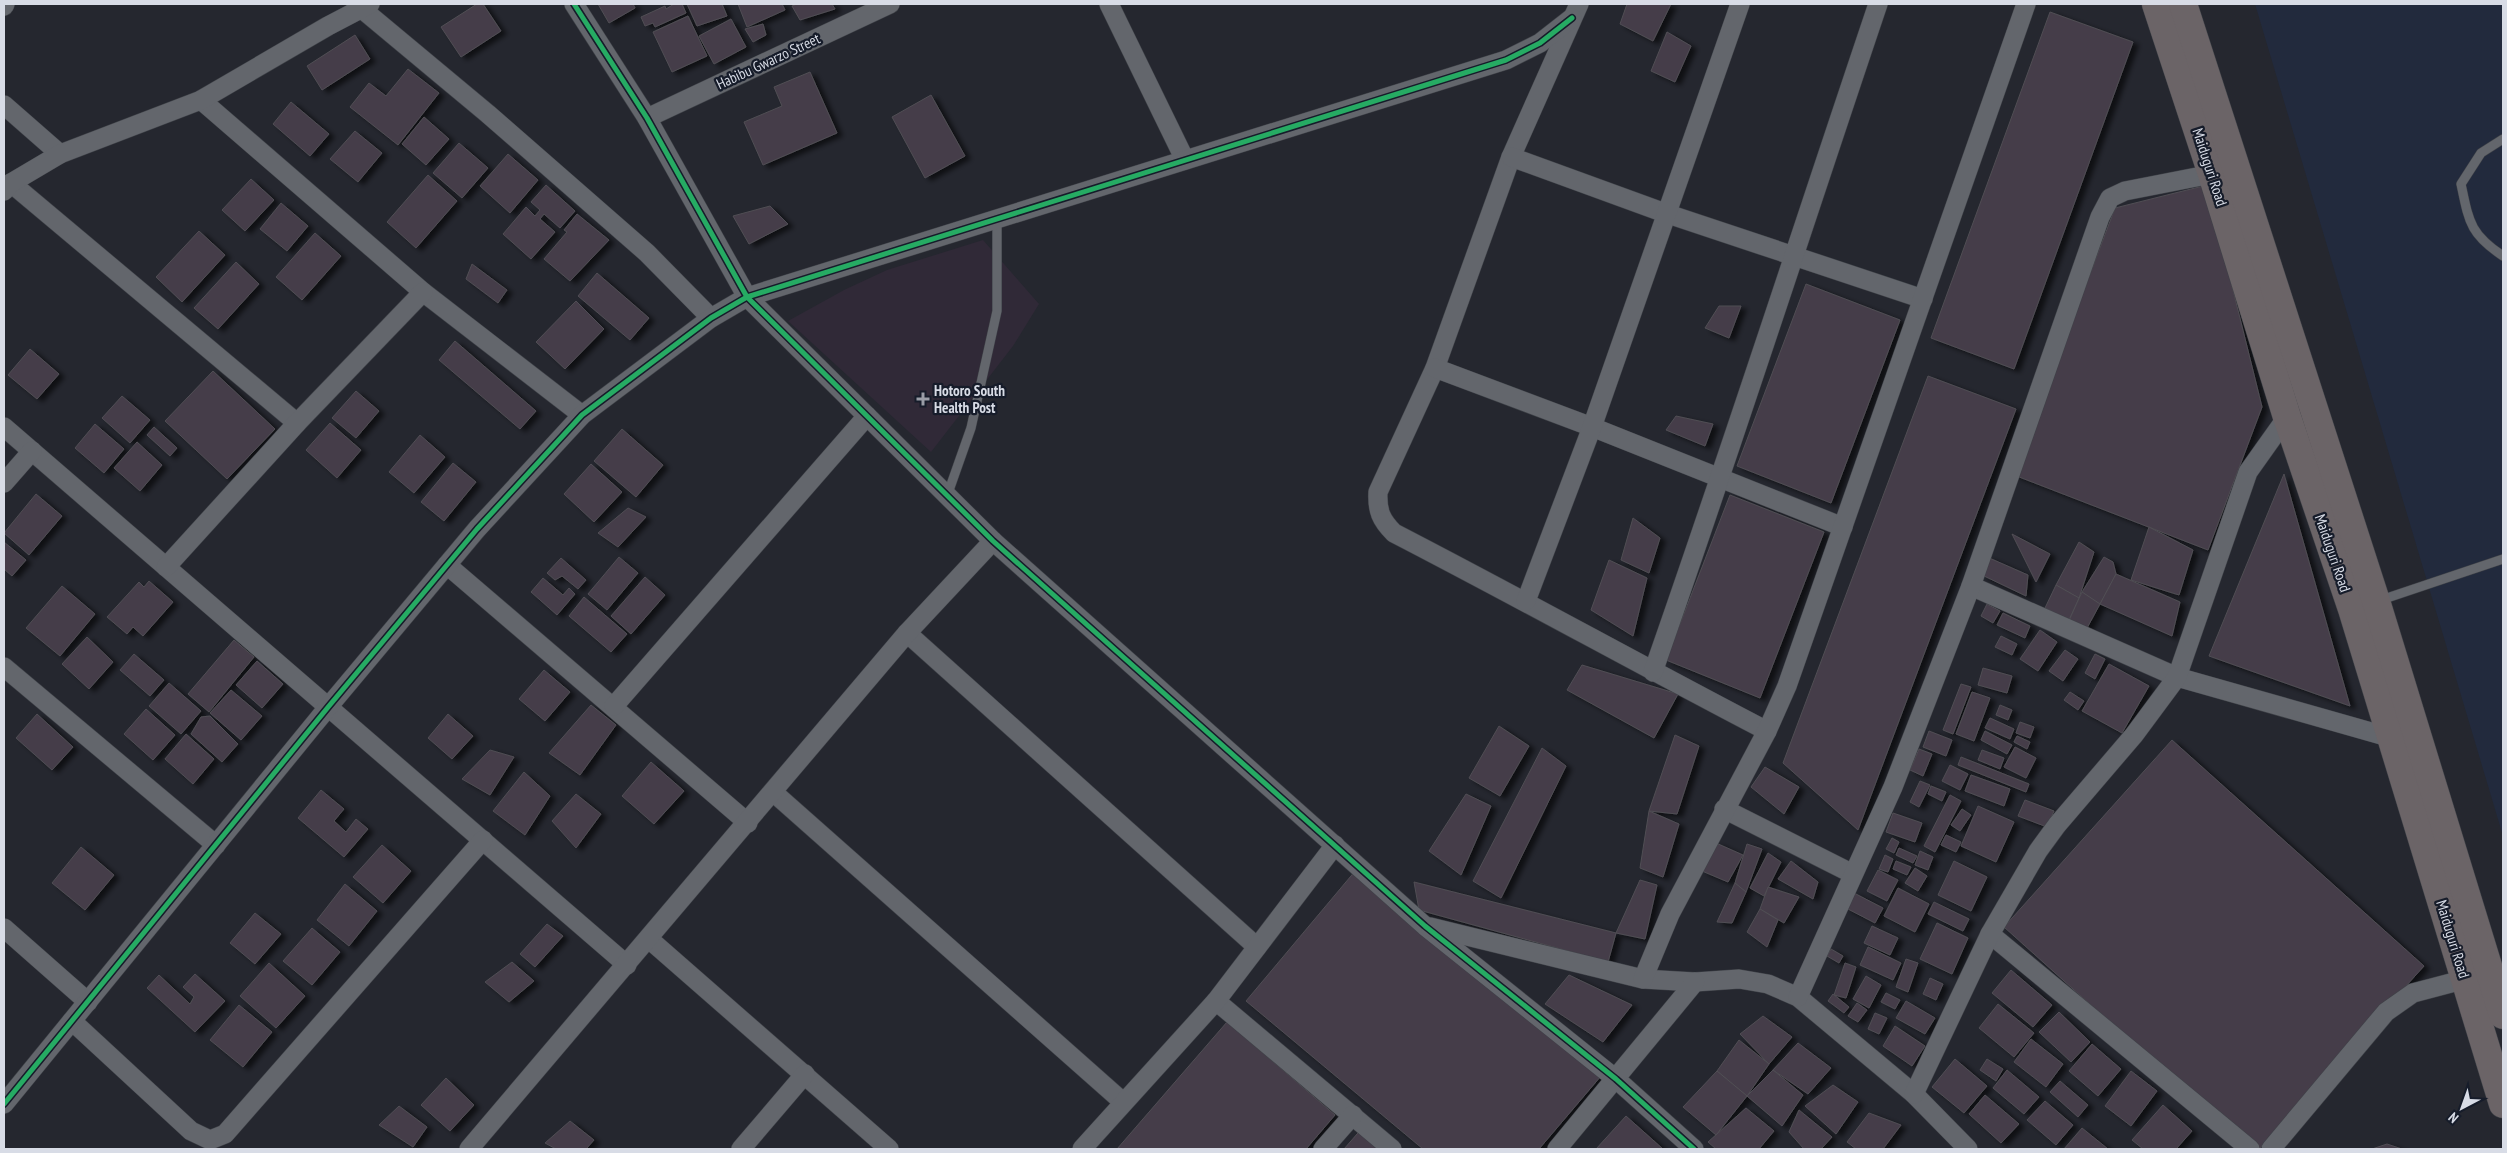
<svg xmlns="http://www.w3.org/2000/svg" width="2507" height="1153" font-family="'PT Sans Narrow',sans-serif">
<style>
.built{fill:#222a3d}
.medical{fill:#302937}
.building{fill:#453d49;stroke:#504e54;filter:url(#shadow)}
.lines{fill:none;stroke-linecap:round;stroke-linejoin:round}
.lane-casing{stroke:#3f4248;stroke-width:10}
.street-casing{stroke:#3f4248;stroke-width:20}
.highway-casing{stroke:#3f4248;stroke-width:29}
.lane{stroke:#63666c;stroke-width:9}
.street{stroke:#63666c;stroke-width:19}
.highway{stroke:#6b6467;stroke-width:28}
.cycleway-casing{stroke:#161c2a;stroke-width:8}
.cycleway{stroke:#26ab63;stroke-width:5}
.poi-dot{fill:#999da6;stroke:#161c2a;stroke-width:2}
.labels{text-anchor:middle;dominant-baseline:central;stroke-width:4.5;stroke-linejoin:round;paint-order:stroke}
.street-label{font-size:15px;fill:#d8dce6;stroke:#161c2a}
.poi-label{font-size:15px;font-weight:bold;fill:#d8dce6;stroke:#161c2a;text-anchor:start}
</style>
<defs>
<filter id="shadow"><feDropShadow dx="5.5" dy="3" stdDeviation="2.5" flood-color="#0009"/></filter>
</defs>
<rect width="100%" height="100%" fill="#25272f"/>
<!-- built -->
<path class="built" d="M2255 4H2503V836Z"/>
<!-- medical -->
<path class="medical" d="M983 240 1039 304 1013 346 931 452 788 321 844 290 887 270Z"/>
<!-- building -->
<g class="building">
<path d="M477 4H483L501 31 461 57 441 27Z"/>
<path d="M598 4H633L635 8 609 23Z"/>
<path d="M674 4H682L686 13 655 27 653 23 645 26 641 17 665 6 666 9Z"/>
<path d="M687 4H722L727 16 697 26Z"/>
<path d="M738 4H782L785 10 747 27Z"/>
<path d="M797 4H832L835 9 800 20 792 6Z"/>
<path d="M1627 4H1671L1653 41 1620 24Z"/>
<path d="M2050 12 2133 42 2014 369 1931 338Z"/>
<path d="M688 16 707 56 672 72 653 32Z"/>
<path d="M731 19 746 47 714 64 699 36Z"/>
<path d="M763 24 766 35 753 42 745 29Z"/>
<path d="M1667 32 1691 46 1675 82 1651 71Z"/>
<path d="M355 35 370 59 322 90 307 66Z"/>
<path d="M408 69 439 93 398 145 350 107 369 83 386 96Z"/>
<path d="M810 72 837 133 763 165 744 122 782 106 774 87Z"/>
<path d="M931 95 965 156 925 178 892 117Z"/>
<path d="M291 102 329 134 310 156 273 124Z"/>
<path d="M424 117 449 139 426 165 402 144Z"/>
<path d="M355 131 382 153 358 182 330 159Z"/>
<path d="M459 143 488 168 462 198 433 173Z"/>
<path d="M508 154 538 180 510 213 480 186Z"/>
<path d="M428 175 457 201 416 248 387 222Z"/>
<path d="M251 179 274 200 245 231 222 210Z"/>
<path d="M546 185 575 211 560 228 544 214 540 219 555 232 531 259 503 234 526 207 535 216 540 210 531 202Z"/>
<path d="M2207 185 2262 407 2208 550 2014 475 2115 208Z"/>
<path d="M281 203 308 226 287 251 260 229Z"/>
<path d="M770 206 788 224 749 244 733 216Z"/>
<path d="M577 214 609 240 570 281 544 259 567 232 564 230Z"/>
<path d="M199 231 225 255 182 302 156 277Z"/>
<path d="M315 233 341 256 302 300 276 277Z"/>
<path d="M236 262 259 284 218 329 194 308Z"/>
<path d="M472 264 507 290 498 303 466 279Z"/>
<path d="M597 273 649 318 630 340 578 296Z"/>
<path d="M1806 284 1900 320 1831 503 1737 466Z"/>
<path d="M576 301 604 329 565 369 536 342Z"/>
<path d="M1719 306H1741L1729 338 1705 328Z"/>
<path d="M455 341 536 411 520 429 439 360Z"/>
<path d="M30 349 59 374 37 399 8 375Z"/>
<path d="M213 371 275 429 227 479 165 421Z"/>
<path d="M1928 376 2016 409 1858 830 1783 763Z"/>
<path d="M356 391 379 411 356 438 332 418Z"/>
<path d="M122 396 150 420 130 443 102 418Z"/>
<path d="M1676 416 1713 424 1705 446 1666 430Z"/>
<path d="M330 423 361 450 337 478 306 450Z"/>
<path d="M95 424 124 449 104 473 75 448Z"/>
<path d="M154 427 177 448 170 456 147 435Z"/>
<path d="M622 429 663 465 636 497 594 461Z"/>
<path d="M420 435 445 457 414 493 389 472Z"/>
<path d="M137 442 162 465 140 491 114 468Z"/>
<path d="M453 463 476 482 444 521 421 502Z"/>
<path d="M591 464 622 492 594 522 564 494Z"/>
<path d="M2284 474 2350 706 2209 656Z"/>
<path d="M36 494 62 516 29 555 4 533Z"/>
<path d="M1730 495 1824 532 1760 698 1666 660Z"/>
<path d="M628 508 646 517 618 547 598 533Z"/>
<path d="M1633 518 1660 538 1649 573 1621 560Z"/>
<path d="M2149 527 2193 550 2179 595 2131 580Z"/>
<path d="M2012 534 2050 554 2036 582Z"/>
<path d="M4 542 26 560 12 576 4 569Z"/>
<path d="M2079 542 2094 552 2079 598 2056 585Z"/>
<path d="M619 557 638 573 607 610 588 594Z"/>
<path d="M1987 557 2028 575 2026 596 1982 575Z"/>
<path d="M2104 557 2113 562 2116 574 2100 604 2082 592Z"/>
<path d="M561 558 586 580 578 589 562 576 555 580 547 573Z"/>
<path d="M1609 560 1647 578 1633 636 1591 610Z"/>
<path d="M2116 574 2180 602 2172 636 2100 604Z"/>
<path d="M645 577 665 595 631 634 611 616Z"/>
<path d="M543 578 563 595 569 588 575 594 557 615 531 592Z"/>
<path d="M149 581 173 602 143 636 133 627 127 634 107 617 139 582 144 587Z"/>
<path d="M2056 585 2079 598 2069 620 2045 608Z"/>
<path d="M62 586 95 614 60 656 26 628Z"/>
<path d="M2082 592 2100 604 2087 628 2066 627Z"/>
<path d="M584 597 627 634 611 652 569 616Z"/>
<path d="M1987 604 2000 611 1993 623 1981 616Z"/>
<path d="M2003 613 2030 626 2025 638 1997 625Z"/>
<path d="M2040 630 2057 642 2038 671 2020 659Z"/>
<path d="M2001 636 2017 644 2012 655 1995 647Z"/>
<path d="M87 637 113 662 89 689 62 664Z"/>
<path d="M234 640 254 657 209 712 188 694Z"/>
<path d="M2065 650 2078 659 2063 681 2049 671Z"/>
<path d="M134 654 164 680 150 696 120 670Z"/>
<path d="M2095 654 2105 659 2095 679 2085 673Z"/>
<path d="M257 661 283 684 262 708 236 685Z"/>
<path d="M2109 664 2149 686 2122 733 2082 711Z"/>
<path d="M1582 665 1678 694 1654 738 1567 690Z"/>
<path d="M1983 668 2012 676 2007 693 1978 685Z"/>
<path d="M544 670 570 692 545 721 519 699Z"/>
<path d="M169 683 201 711 181 734 149 706Z"/>
<path d="M1961 684 1971 687 1953 734 1943 730Z"/>
<path d="M231 690 262 716 241 740 210 713Z"/>
<path d="M1972 692 1990 698 1974 741 1956 734Z"/>
<path d="M2070 692 2084 701 2078 710 2064 700Z"/>
<path d="M591 705 616 725 580 775 549 753Z"/>
<path d="M2000 705 2012 710 2008 720 1996 715Z"/>
<path d="M146 709 175 735 153 760 124 734Z"/>
<path d="M37 714 73 747 52 770 16 738Z"/>
<path d="M448 714 473 736 452 759 428 738Z"/>
<path d="M210 716 238 744 222 762 191 734 201 717Z"/>
<path d="M1990 718 2014 729 2010 739 1985 728Z"/>
<path d="M2020 722 2034 727 2030 738 2016 733Z"/>
<path d="M1499 726 1529 746 1500 796 1469 778Z"/>
<path d="M1929 731 1952 740 1946 756 1923 747Z"/>
<path d="M1985 731 2012 745 2007 754 1981 740Z"/>
<path d="M186 734 214 759 193 784 165 759Z"/>
<path d="M1675 735 1699 746 1677 814 1649 811Z"/>
<path d="M2017 736 2030 742 2027 749 2014 742Z"/>
<path d="M2172 740 2424 966 2259 1149H2251L2004 927Z"/>
<path d="M2015 747 2036 758 2026 778 2004 767Z"/>
<path d="M1542 748 1566 766 1501 898 1473 881Z"/>
<path d="M1919 749 1932 754 1923 776 1910 770Z"/>
<path d="M490 750 514 757 490 795 462 779Z"/>
<path d="M1982 750 2004 758 2000 769 1978 760Z"/>
<path d="M1961 757 2029 784 2026 792 1958 765Z"/>
<path d="M651 762 684 791 654 824 622 796Z"/>
<path d="M1950 765 1968 774 1960 790 1942 781Z"/>
<path d="M1765 767 1799 787 1784 814 1751 787Z"/>
<path d="M524 772 550 796 525 835 493 811Z"/>
<path d="M1971 775 2010 789 2004 806 1965 791Z"/>
<path d="M1920 781 1930 785 1919 807 1910 802Z"/>
<path d="M1931 786 1946 792 1942 801 1928 794Z"/>
<path d="M321 790 344 809 334 821 346 832 356 819 368 829 344 857 298 818Z"/>
<path d="M576 794 601 814 576 848 552 821Z"/>
<path d="M1466 794 1491 806 1461 875 1429 851Z"/>
<path d="M1950 795 1961 801 1935 852 1924 846Z"/>
<path d="M2025 800 2054 811 2047 827 2018 816Z"/>
<path d="M1978 806 2014 822 1996 862 1961 846Z"/>
<path d="M1962 809 1971 815 1960 831 1951 825Z"/>
<path d="M1649 811 1679 824 1663 877 1640 868Z"/>
<path d="M1893 813 1922 823 1915 842 1886 832Z"/>
<path d="M1946 835 1961 842 1956 852 1941 845Z"/>
<path d="M1892 838 1899 842 1894 853 1886 849Z"/>
<path d="M1716 843 1743 855 1728 882 1702 871Z"/>
<path d="M1747 844 1762 849 1746 892 1735 883Z"/>
<path d="M382 845 411 871 383 903 353 877Z"/>
<path d="M81 847 114 875 85 910 52 883Z"/>
<path d="M1899 848 1917 856 1913 863 1896 855Z"/>
<path d="M1920 851 1933 857 1928 870 1915 865Z"/>
<path d="M1768 853 1781 862 1764 896 1750 888Z"/>
<path d="M1885 855 1893 859 1888 872 1879 869Z"/>
<path d="M1791 861 1818 882 1813 899 1778 879Z"/>
<path d="M1896 861 1911 867 1907 875 1893 869Z"/>
<path d="M1954 861 1987 877 1971 911 1938 895Z"/>
<path d="M1915 868 1927 876 1918 891 1905 883Z"/>
<path d="M1356 870 1601 1076 1539 1149H1423L1246 1001Z"/>
<path d="M1878 870 1898 880 1887 901 1867 891Z"/>
<path d="M1640 880 1657 885 1645 939 1616 933Z"/>
<path d="M1414 882 1616 933 1608 962 1419 910Z"/>
<path d="M1735 883 1746 892 1732 923 1717 922Z"/>
<path d="M345 884 377 911 349 946 317 920Z"/>
<path d="M1768 887 1799 897 1784 923 1760 909Z"/>
<path d="M1898 888 1929 904 1915 932 1884 916Z"/>
<path d="M1854 893 1883 908 1875 923 1846 908Z"/>
<path d="M1934 902 1969 919 1963 931 1928 914Z"/>
<path d="M1760 909 1778 920 1767 947 1747 932Z"/>
<path d="M255 913 281 934 255 964 230 943Z"/>
<path d="M1937 923 1968 938 1952 974 1920 959Z"/>
<path d="M547 924 563 936 535 967 520 954Z"/>
<path d="M1872 926 1898 938 1890 955 1864 943Z"/>
<path d="M312 928 340 952 312 985 283 961Z"/>
<path d="M1868 947 1901 963 1893 980 1860 965Z"/>
<path d="M1831 949 1843 956 1839 963 1827 956Z"/>
<path d="M1906 959 1918 963 1908 992 1896 987Z"/>
<path d="M512 962 534 981 509 1002 485 982Z"/>
<path d="M269 963 305 996 276 1028 240 996Z"/>
<path d="M1845 963 1856 967 1846 998 1834 995Z"/>
<path d="M2011 970 2052 1005 2033 1027 1992 993Z"/>
<path d="M195 974 225 1001 195 1032 147 988 159 975 190 1004 194 997 183 987Z"/>
<path d="M1569 975 1632 1005 1603 1042 1545 1004Z"/>
<path d="M1866 976 1881 985 1869 1008 1853 999Z"/>
<path d="M1930 978 1943 984 1936 1000 1923 994Z"/>
<path d="M1886 993 1900 1000 1895 1009 1881 1002Z"/>
<path d="M1833 994 1849 1007 1844 1013 1828 1001Z"/>
<path d="M1906 1001 1935 1018 1925 1034 1896 1018Z"/>
<path d="M1857 1003 1867 1010 1858 1022 1848 1016Z"/>
<path d="M1998 1004 2034 1033 2014 1057 1979 1028Z"/>
<path d="M239 1005 272 1032 243 1067 210 1040Z"/>
<path d="M2059 1012 2090 1042 2071 1062 2039 1032Z"/>
<path d="M1875 1013 1887 1018 1879 1034 1868 1029Z"/>
<path d="M1763 1016 1792 1037 1769 1064 1740 1034Z"/>
<path d="M1227 1022 1335 1115 1306 1149H1117Z"/>
<path d="M1895 1026 1925 1046 1912 1066 1883 1046Z"/>
<path d="M2031 1039 2063 1064 2046 1087 2014 1062Z"/>
<path d="M1739 1040 1769 1064 1747 1096 1717 1071Z"/>
<path d="M1798 1043 1831 1068 1808 1094 1773 1070Z"/>
<path d="M2092 1044 2121 1069 2098 1096 2069 1071Z"/>
<path d="M1955 1059 1987 1086 1964 1113 1932 1087Z"/>
<path d="M1987 1059 2003 1069 1996 1081 1980 1070Z"/>
<path d="M1773 1070 1803 1095 1782 1126 1747 1096Z"/>
<path d="M2007 1070 2039 1097 2024 1114 1993 1088Z"/>
<path d="M1717 1071 1747 1096 1716 1135 1683 1107Z"/>
<path d="M2131 1071 2157 1091 2131 1126 2105 1106Z"/>
<path d="M446 1078 474 1105 450 1131 421 1105Z"/>
<path d="M2060 1081 2088 1105 2078 1117 2050 1092Z"/>
<path d="M1833 1085 1858 1102 1836 1134 1805 1106Z"/>
<path d="M1985 1095 2019 1124 2001 1143 1969 1114Z"/>
<path d="M2045 1101 2073 1125 2056 1145 2027 1120Z"/>
<path d="M2163 1105 2192 1131 2176 1149H2143L2132 1140Z"/>
<path d="M399 1106 427 1127 413 1147 379 1125Z"/>
<path d="M1746 1108 1774 1131 1759 1149H1716L1708 1142Z"/>
<path d="M1799 1110 1832 1137 1821 1149H1804L1789 1132Z"/>
<path d="M1869 1113 1901 1125 1883 1149H1856L1847 1142Z"/>
<path d="M1626 1116 1663 1149H1596Z"/>
<path d="M570 1121 594 1140 586 1149H556L545 1143Z"/>
<path d="M1364 1126 1391 1149H1344Z"/>
<path d="M2082 1128 2108 1149H2064Z"/>
<path d="M2387 1144 2402 1149H2372Z"/>
</g>
<g class="lines">
<defs>
<g id="lane">
<path d="M2503 139 2481 153 2461 184C2469 222 2470 234 2503 256"/>
<path d="M947 496 971 428 997 311V219"/>
<path d="M2378 601 2503 559"/>
</g>
<g id="street">
<path d="M356 4 488 114 647 253 711 318"/>
<path d="M574 4 647 118 747 297 993 541 1425 926 1616 1079 1694 1149"/>
<path d="M1109 4 1185 160"/>
<path d="M1579 4 1511 157 1435 368 1378 492C1377 511 1381 520 1394 533 1520 598 1642 666 1767 731"/>
<path d="M4 6 5 4"/>
<path d="M201 100 423 292 582 415"/>
<path d="M4 105 60 154"/>
<path d="M647 118 890 4"/>
<path d="M1511 157 1665 213 1923 299"/>
<path d="M11 183 297 423"/>
<path d="M4 191 11 183 60 154 201 100 328 26 370 4"/>
<path d="M1435 368 1592 427 1843 527"/>
<path d="M4 427 627 965"/>
<path d="M4 483 32 451"/>
<path d="M447 565 748 823"/>
<path d="M166 567 297 423 423 292"/>
<path d="M1971 586 2177 677 2392 738"/>
<path d="M1526 601 1592 427 1740 4"/>
<path d="M907 633 1257 947"/>
<path d="M4 667 216 845"/>
<path d="M1653 672C1731 450 1803 226 1878 4"/>
<path d="M614 706 867 416"/>
<path d="M773 792 1123 1102"/>
<path d="M1724 809 1853 874"/>
<path d="M1430 927 1643 979 1695 982 1739 979 1768 984 1798 997 1914 1094 1968 1149"/>
<path d="M4 928 88 1002"/>
<path d="M1990 934 2250 1149"/>
<path d="M649 939 889 1149"/>
<path d="M1643 979 1670 914 1767 731 1787 686 2026 4"/>
<path d="M1798 997 1893 787 1971 586 2100 217 2110 198 2125 191 2212 174"/>
<path d="M1216 1001 1392 1149"/>
<path d="M72 1021 191 1131 210 1140 225 1134 483 840"/>
<path d="M1914 1094 1990 934 2038 851 2057 825 2134 735 2177 677 2248 472 2287 417"/>
<path d="M4 1104 329 706 477 529 582 415 711 318 747 297 1506 60 1540 43 1572 18"/>
<path d="M469 1149 907 633 993 541"/>
<path d="M741 1149 805 1074"/>
<path d="M1082 1149 1216 1001 1335 845"/>
<path d="M1323 1149 1353 1115"/>
<path d="M1557 1149 1695 982"/>
<path d="M2271 1149 2386 1012 2413 993 2466 979"/>
</g>
<g id="highway">
<path d="M2156 4 2212 174 2287 417 2352 609 2503 1104"/>
<path d="M2183 4 2376 601 2503 1015"/>
</g>
</defs>
<!-- lane casing -->
<use href="#lane" class="lane-casing"/>
<!-- street casing -->
<use href="#street" class="street-casing"/>
<!-- highway casing -->
<use href="#highway" class="highway-casing"/>
<!-- lane -->
<use href="#lane" class="lane"/>
<!-- street -->
<use href="#street" class="street"/>
<!-- highway -->
<use href="#highway" class="highway"/>
<defs>
<g id="cycleway">
<path d="M574 4 647 118 747 297 993 541 1425 926 1616 1079 1694 1149"/>
<path d="M4 1104 329 706 477 529 582 415 711 318 747 297 1506 60 1540 43 1572 18"/>
</g>
</defs>
<!-- cycleway casing -->
<use href="#cycleway" class="cycleway-casing"/>
<!-- cycleway -->
<use href="#cycleway" class="cycleway"/>
</g>
<!-- markers -->
<path class="poi-dot" d="M920.5 391.5h5v5h5v5h-5v5h-5v-5h-5v-5h5z"/>
<g class="labels">
<!-- street labels -->
<g class="street-label">
<text transform="translate(768 61) rotate(-25)">Habibu Gwarzo Street</text>
<text transform="translate(2210 167) rotate(72)">Maiduguri Road</text>
<text transform="translate(2333 553) rotate(71)">Maiduguri Road</text>
<text transform="translate(2453 939) rotate(73)">Maiduguri Road</text>
</g>
<!-- poi labels -->
<g class="poi-label">
<text x="934" y="390">Hotoro South<tspan x="934" dy="17">Health Post</tspan></text>
</g>
</g>
<!-- border -->
<rect width="2507" height="1153" fill="none" stroke="#d8dce6" stroke-width="10"/>
<!-- north arrow -->
<g transform="translate(2462 1108) rotate(221)" stroke="#161c2a" stroke-width="4" paint-order="stroke">
<path d="M0-4L9 19L0 12L-9 19Z" fill="#d8dce6"/>
<text y="-8" font-size="14" font-weight="bold" text-anchor="middle" fill="#d8dce6">N</text>
</g>
</svg>
